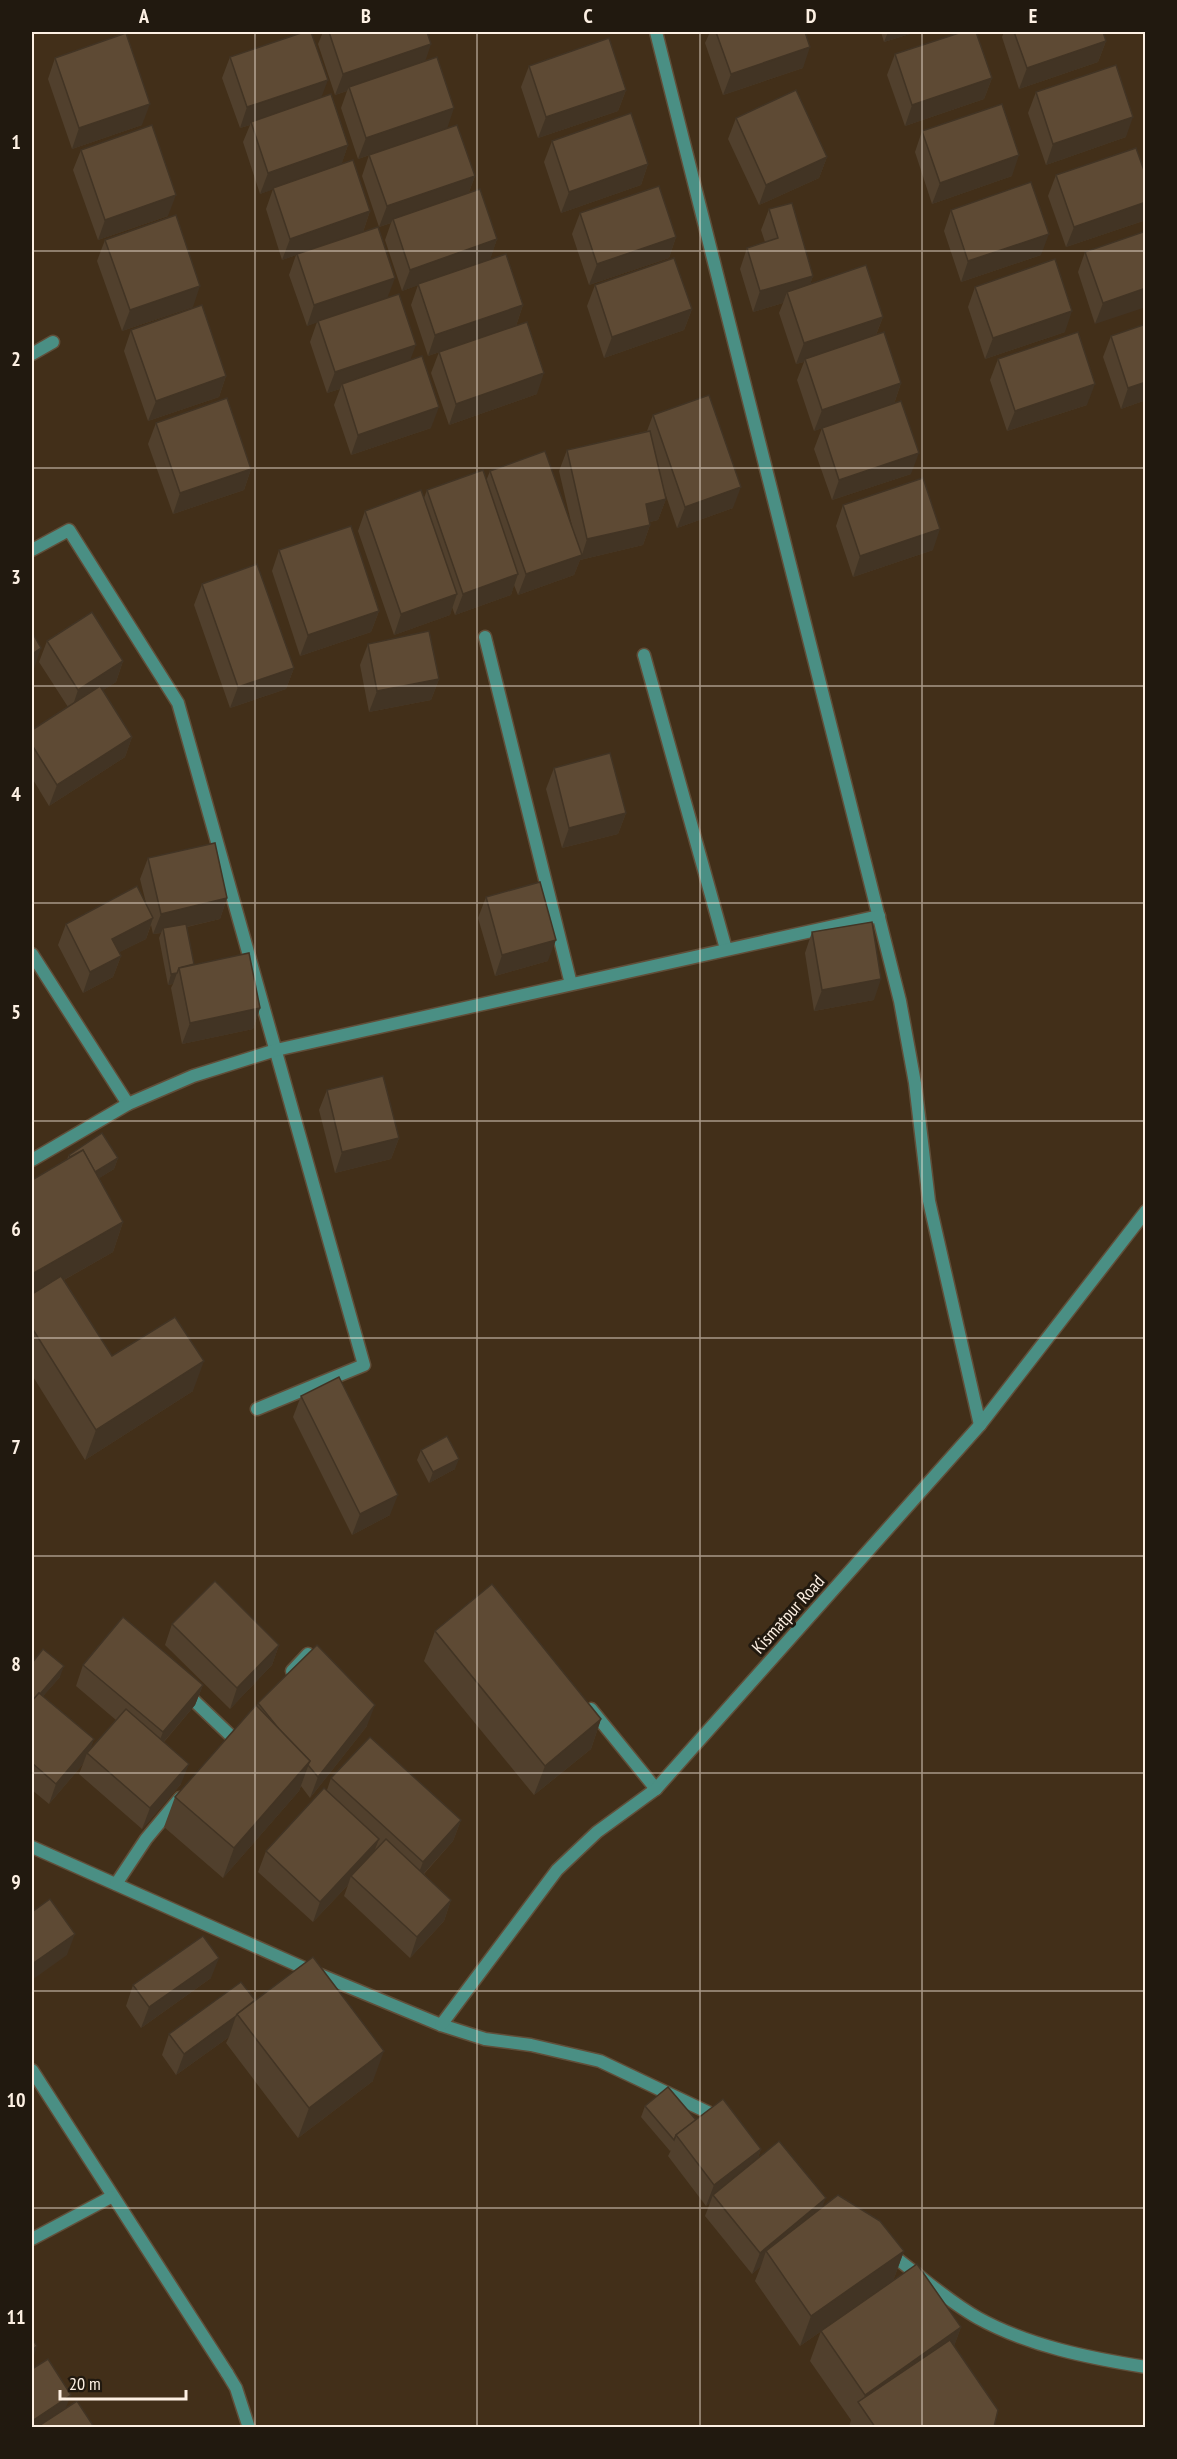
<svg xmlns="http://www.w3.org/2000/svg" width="1177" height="2459" font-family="'PT Sans Narrow',sans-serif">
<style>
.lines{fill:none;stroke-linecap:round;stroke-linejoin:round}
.service-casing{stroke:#604e39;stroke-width:15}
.minor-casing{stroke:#604e39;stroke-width:15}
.tertiary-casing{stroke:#604e39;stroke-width:15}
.service{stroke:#4a8f84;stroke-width:12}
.minor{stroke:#4a8f84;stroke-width:12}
.tertiary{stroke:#4a8f84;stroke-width:12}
.wall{fill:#51402d}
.shaded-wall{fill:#423424}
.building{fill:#5e4a34;stroke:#423424;stroke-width:1.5}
.grid{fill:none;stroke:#fdf0e3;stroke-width:1.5;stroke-opacity:0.55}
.labels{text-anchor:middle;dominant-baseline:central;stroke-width:6;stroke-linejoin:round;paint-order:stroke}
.street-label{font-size:18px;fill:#fdf0e3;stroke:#21190f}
.neatline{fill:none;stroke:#fdf0e3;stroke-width:2}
.grid-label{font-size:20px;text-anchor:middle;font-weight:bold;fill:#fdf0e3}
</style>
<rect width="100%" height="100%" fill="#422f19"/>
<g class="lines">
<defs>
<path id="service" d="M227 2373 236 2388 249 2428"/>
<g id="minor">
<path d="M656 32 900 1001 915 1083 929 1201 980 1425"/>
<path d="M32 354 53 342"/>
<path d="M32 550 69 530 178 703 364 1365 257 1409"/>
<path d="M485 637 571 984"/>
<path d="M644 655 726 949"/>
<path d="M32 954 128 1104"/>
<path d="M32 1160 128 1104 193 1076 276 1050 879 916"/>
<path d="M292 1671 308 1654"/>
<path d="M186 1693 231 1736"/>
<path d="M591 1709 656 1789"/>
<path d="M32 1847 313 1972 441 2025 485 2039 531 2045 600 2061 720 2118"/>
<path d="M116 1884 146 1839 180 1798"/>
<path d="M32 2070 227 2373"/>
<path d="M32 2239 111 2197"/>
<path d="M888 2252C917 2273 946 2300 978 2318 1029 2346 1089 2358 1146 2367"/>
</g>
<path id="tertiary" d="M441 2025 557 1870 597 1832 656 1789 980 1425 1146 1211"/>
</defs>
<!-- service casing -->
<use href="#service" class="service-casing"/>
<!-- minor casing -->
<use href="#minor" class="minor-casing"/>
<!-- tertiary casing -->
<use href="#tertiary" class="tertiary-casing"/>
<!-- service -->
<use href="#service" class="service"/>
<!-- minor -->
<use href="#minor" class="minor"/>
<!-- tertiary -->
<use href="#tertiary" class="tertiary"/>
</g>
<!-- wall -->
<g class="wall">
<path d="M323 32H427L425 61 447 129 358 159 341 108 347 91 335 95 318 44Z"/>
<path d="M710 32H805L803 68 723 95 705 43Z"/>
<path d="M881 32H916L884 42Z"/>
<path d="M1004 32H1103L1106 41 1098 62 1019 89 1002 37Z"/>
<path d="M895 54 992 78 984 99 905 126 887 75Z"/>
<path d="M230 57 322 97 348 145 341 165 370 211 363 232 410 360 431 428 351 455 334 405 340 389 327 393 310 342 317 322 307 326 289 275 296 255 282 260 266 209 273 189 260 194 243 142 250 125 240 128 222 78Z"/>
<path d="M55 58 142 125 72 149 48 79Z"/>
<path d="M529 66 626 90 618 111 538 138 521 87Z"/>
<path d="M1036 92 1126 137 1046 165 1028 113Z"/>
<path d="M736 118 827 157 819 178 759 205 728 139Z"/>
<path d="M922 131 1012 176 932 204 915 152Z"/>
<path d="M552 141 648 164 641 185 561 213 544 162Z"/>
<path d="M81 150 168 216 98 240 73 170Z"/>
<path d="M369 155 475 176 469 192 497 239 490 259 523 305 516 326 428 356 411 305 418 285 402 291 385 240 391 223 379 227 362 176Z"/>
<path d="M1056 175 1146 202V220L1066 247 1048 196Z"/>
<path d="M769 209 813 276 810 284 883 317 876 335 901 383 894 404 911 474 832 500 814 449 822 428 814 431 797 380 804 362 796 364 779 313 783 303 753 312 740 269 747 248 765 242 761 230Z"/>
<path d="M951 210 1041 255 961 282 944 231Z"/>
<path d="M580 213 676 237 669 258 589 285 572 234Z"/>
<path d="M1146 231 1095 324 1078 272 1085 252Z"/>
<path d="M105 240 193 307 122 331 97 261Z"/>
<path d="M595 285 692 309 684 330 604 358 587 306Z"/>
<path d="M975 287 1065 332 985 359 968 307Z"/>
<path d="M1146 324V400L1121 409 1103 357 1111 336Z"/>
<path d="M131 330 226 376 219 397 148 421 124 351Z"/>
<path d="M439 352 537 394 449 425 431 373Z"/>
<path d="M998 359 1087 405 1007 431 990 380Z"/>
<path d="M653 415 733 508 677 528 662 484 666 499 658 520 650 522V525L643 545 580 560 574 575 518 595 514 585 511 595 455 615 452 607 450 615 394 635 358 531 365 511 424 498 427 490 486 481 490 471 572 526 559 471 567 450 647 431Z"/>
<path d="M156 423 251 469 244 490 173 514 148 444Z"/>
<path d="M843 505 933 550 853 577 836 526Z"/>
<path d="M279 550 379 611 371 632 300 656 272 571Z"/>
<path d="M202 584 294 668 286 689 230 708 194 605Z"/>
<path d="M47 641 123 661 116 682 103 690 132 737 125 757 49 806 32 778V745L68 707 39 662Z"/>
<path d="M368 644 439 679 431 700 369 712 360 665Z"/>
<path d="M554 768 626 813 618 834 562 848 546 789Z"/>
<path d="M148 858 227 898 220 919 187 927 194 964 260 1008 253 1029 182 1044 171 988 173 984 168 985 159 938 161 933 153 934 151 925 146 939 119 952 121 956 113 977 83 993 58 945 66 924 146 903 140 879Z"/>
<path d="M486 897 548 961 495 976 478 918Z"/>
<path d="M812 932 874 1000 814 1011 805 953Z"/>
<path d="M327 1090 399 1138 391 1159 335 1173 319 1110Z"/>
<path d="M69 1155 118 1158 114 1169 99 1178 123 1222 113 1252 64 1280 112 1356 193 1391 85 1460 32 1375V1180L67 1159Z"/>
<path d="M301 1396 390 1515 352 1535 293 1417Z"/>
<path d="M421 1450 455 1469 429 1483 417 1460Z"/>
<path d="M172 1624 279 1645 272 1665 230 1709 165 1645Z"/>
<path d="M435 1631 601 1719 591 1749 534 1795 424 1661Z"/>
<path d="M32 1663 60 1677 43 1696 94 1739 90 1749 116 1720 76 1686 83 1665 203 1685 195 1705 164 1742 181 1784 142 1829 79 1774 83 1764 49 1804 32 1790Z"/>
<path d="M258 1703 367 1726 310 1798 301 1786 299 1791 223 1878 164 1827 175 1797 257 1706Z"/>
<path d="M331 1778 461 1820 453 1841 424 1874 451 1900 444 1921 410 1958 344 1896 348 1885 313 1922 258 1872 266 1851 327 1790Z"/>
<path d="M211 1978 141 2028 126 2006 133 1985Z"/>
<path d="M255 2000 373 2081 298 2138 226 2043 229 2037 176 2075 162 2055 169 2034Z"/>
<path d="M645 2106 696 2120 761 2149 758 2158 822 2207 904 2251 893 2281 800 2346 755 2281 761 2266 752 2274 705 2216 710 2203 706 2206 668 2156 671 2150 670 2151 641 2117Z"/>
<path d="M961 2327 954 2346 994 2427H849L851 2420 810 2361 821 2331Z"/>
</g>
<!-- shaded-wall -->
<g class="shaded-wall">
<path d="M888 32H916L884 42Z"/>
<path d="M1106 41 1098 62 1019 89 1027 68Z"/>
<path d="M431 44 424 65 349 87 347 91 335 95 343 74Z"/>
<path d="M810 47 803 68 723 95 731 74Z"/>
<path d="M992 78 984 99 905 126 912 105Z"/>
<path d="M328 80 320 101 251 122 250 125 240 128 247 107Z"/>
<path d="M626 90 618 111 538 138 546 117Z"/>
<path d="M150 104 142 125 72 149 79 128Z"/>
<path d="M454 108 447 129 358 159 366 138Z"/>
<path d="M1133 117 1126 137 1046 165 1053 144Z"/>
<path d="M348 145 341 166 260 194 268 173Z"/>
<path d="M1019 155 1012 176 932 204 940 183Z"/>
<path d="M827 157 819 178 759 205 766 185Z"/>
<path d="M648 164 641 185 561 213 569 192Z"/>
<path d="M475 176 467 197 393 219 391 223 379 227 387 206Z"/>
<path d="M176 195 168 216 98 240 105 220Z"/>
<path d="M1146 202V220L1066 247 1074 227Z"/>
<path d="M370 211 363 232 282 260 290 239Z"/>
<path d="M1049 234 1041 255 961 282 968 261Z"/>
<path d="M676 237 669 258 589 285 597 264Z"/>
<path d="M497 239 490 260 402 291 410 270Z"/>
<path d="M813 276 806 296 787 292 783 303 753 312 760 291Z"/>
<path d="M395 278 387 299 307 326 314 305Z"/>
<path d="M200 286 193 307 122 331 130 310Z"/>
<path d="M1146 288V307L1095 324 1103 303Z"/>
<path d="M523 305 516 326 428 356 435 335Z"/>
<path d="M692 309 684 330 604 358 612 337Z"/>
<path d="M1072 311 1065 332 985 359 993 338Z"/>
<path d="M883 317 875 337 805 359 804 362 796 364 804 343Z"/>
<path d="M416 345 408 366 342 384 340 389 327 393 335 372Z"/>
<path d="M544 373 537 394 449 425 456 404Z"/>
<path d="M226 376 219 397 148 421 156 401Z"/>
<path d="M1146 382V400L1121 409 1128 388Z"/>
<path d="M901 383 894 404 814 431 822 410Z"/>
<path d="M1095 384 1087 405 1007 431 1015 411Z"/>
<path d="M439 407 431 428 351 455 358 435Z"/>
<path d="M919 453 911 474 832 500 839 480Z"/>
<path d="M251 469 244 490 173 514 180 493Z"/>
<path d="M741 487 733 508 677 528 685 507Z"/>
<path d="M666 499 658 520 638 525 646 504Z"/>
<path d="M650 525 643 545 580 560 574 575 518 595 526 574 582 555 587 539Z"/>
<path d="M940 529 933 550 853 577 860 556Z"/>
<path d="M518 574 511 595 455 615 463 594Z"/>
<path d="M457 594 450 615 394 635 401 614Z"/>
<path d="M379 611 371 632 300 656 308 635Z"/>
<path d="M41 648 34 669 32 670V654Z"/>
<path d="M123 661 116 682 71 711 78 690Z"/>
<path d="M294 668 286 689 230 708 238 687Z"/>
<path d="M439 679 431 700 369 712 377 691Z"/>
<path d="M132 737 125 757 49 806 57 785Z"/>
<path d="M626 813 618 834 562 848 569 828Z"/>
<path d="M227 898 220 919 164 932 163 928 161 933 153 934 161 914Z"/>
<path d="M153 918 146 939 104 960 112 939Z"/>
<path d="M556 940 548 961 495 976 502 955Z"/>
<path d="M121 956 113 977 83 993 90 972Z"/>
<path d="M177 973 173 984 168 985 171 974Z"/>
<path d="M881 979 874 1000 814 1011 822 990Z"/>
<path d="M260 1008 253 1029 182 1044 190 1023Z"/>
<path d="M399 1138 391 1159 335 1173 342 1152Z"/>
<path d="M118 1158 114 1169 80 1190 84 1179Z"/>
<path d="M123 1222 113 1252 32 1298V1274Z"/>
<path d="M204 1361 193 1391 85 1460 96 1430Z"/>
<path d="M459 1459 455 1469 429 1483 433 1472Z"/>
<path d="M398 1495 390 1515 352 1535 360 1514Z"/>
<path d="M279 1645 272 1665 230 1709 237 1688Z"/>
<path d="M64 1666 60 1677 32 1709V1703Z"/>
<path d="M203 1685 195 1705 155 1752 163 1732Z"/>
<path d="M375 1705 367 1726 310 1798 318 1777Z"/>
<path d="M601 1719 591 1749 534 1795 545 1766Z"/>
<path d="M94 1739 88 1755 87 1753 83 1764 49 1804 56 1784Z"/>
<path d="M310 1761 299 1791 223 1878 234 1848Z"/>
<path d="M189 1764 181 1784 142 1829 150 1808Z"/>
<path d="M461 1820 453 1841 415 1883 423 1862Z"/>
<path d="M379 1839 371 1860 351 1876 348 1885 313 1922 320 1902Z"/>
<path d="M451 1900 444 1921 410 1958 417 1937Z"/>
<path d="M75 1934 67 1955 32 1980V1964Z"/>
<path d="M219 1958 211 1978 141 2028 149 2007Z"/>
<path d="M236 2016 229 2037 176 2075 184 2054Z"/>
<path d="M384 2051 373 2081 298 2138 309 2108Z"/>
<path d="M761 2149 754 2170 713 2195 710 2203 706 2206 714 2185Z"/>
<path d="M826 2198 818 2219 766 2251 761 2266 752 2274 760 2253Z"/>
<path d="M904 2251 893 2281 800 2346 811 2316Z"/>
<path d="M961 2327 950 2357 861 2407 865 2395Z"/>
<path d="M37 2346 32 2362V2350Z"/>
<path d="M71 2395 63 2415 45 2427H32V2421Z"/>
</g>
<!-- building -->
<g class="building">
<path d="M304 32H311L328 80 247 107 230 57Z"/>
<path d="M329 32H427L431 44 343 74Z"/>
<path d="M716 32H805L810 47 731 74Z"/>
<path d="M962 32H976L992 78 912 105 895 54Z"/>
<path d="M1014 32H1103L1106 41 1027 68Z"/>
<path d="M126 33 150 104 79 128 55 58Z"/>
<path d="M609 38 626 90 546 117 529 66Z"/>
<path d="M437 57 454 108 366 138 349 87Z"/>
<path d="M1116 65 1133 117 1053 144 1036 92Z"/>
<path d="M796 90 827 157 766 185 736 118Z"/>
<path d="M331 94 348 145 268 173 251 122Z"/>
<path d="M1002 104 1019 155 940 183 922 131Z"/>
<path d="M631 113 648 164 569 192 552 141Z"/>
<path d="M152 125 176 195 105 220 81 150Z"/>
<path d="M457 125 475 176 387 206 369 155Z"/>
<path d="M1136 148 1146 176V202L1074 227 1056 175Z"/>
<path d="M353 160 370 211 290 239 273 188Z"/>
<path d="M1031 182 1049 234 968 261 951 210Z"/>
<path d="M659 186 676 237 597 264 580 213Z"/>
<path d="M480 189 497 239 410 270 393 219Z"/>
<path d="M792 203 813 276 760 291 747 248 778 238 769 209Z"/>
<path d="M176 215 200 286 130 310 105 240Z"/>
<path d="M378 227 395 278 314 305 297 254Z"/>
<path d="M1146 231V288L1103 303 1085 252Z"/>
<path d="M506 254 523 305 435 335 418 284Z"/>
<path d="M674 258 692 309 612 337 595 285Z"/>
<path d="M1055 259 1072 311 993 338 975 287Z"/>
<path d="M866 265 883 317 804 343 787 292Z"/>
<path d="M399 294 416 345 335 372 318 321Z"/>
<path d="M202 305 226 376 156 401 131 330Z"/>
<path d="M527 322 544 373 456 404 439 352Z"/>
<path d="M1146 324V382L1128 388 1111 336Z"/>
<path d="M884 332 901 383 822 410 805 359Z"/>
<path d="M1078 332 1095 384 1015 411 998 359Z"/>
<path d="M422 356 439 407 358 435 342 384Z"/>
<path d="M709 395 741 487 685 507 653 415Z"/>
<path d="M227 398 251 469 180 493 156 423Z"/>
<path d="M901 401 919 453 839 480 822 428Z"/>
<path d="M650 431 666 499 646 504 650 525 587 539 567 450Z"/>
<path d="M545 451 582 555 526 574 490 471Z"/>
<path d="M483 470 518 574 463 594 427 490Z"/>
<path d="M923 478 940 529 860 556 843 505Z"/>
<path d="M421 490 457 594 401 614 365 511Z"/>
<path d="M351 526 379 611 308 635 279 550Z"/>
<path d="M257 564 294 668 238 687 202 584Z"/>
<path d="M92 612 123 661 78 690 47 641Z"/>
<path d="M429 631 439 679 377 691 368 644Z"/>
<path d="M32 632 41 648 32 654Z"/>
<path d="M100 686 132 737 57 785 32 745V730Z"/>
<path d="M610 753 626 813 569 828 554 768Z"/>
<path d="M215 843 227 898 161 914 148 858Z"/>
<path d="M540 882 556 940 502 955 486 897Z"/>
<path d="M137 886 153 918 112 939 121 956 90 972 66 924Z"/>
<path d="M872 922 881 979 822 990 812 932Z"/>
<path d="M186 924 194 964 179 968 177 973 171 974 163 928Z"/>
<path d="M249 953 260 1008 190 1023 179 968Z"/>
<path d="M383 1076 399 1138 342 1152 327 1090Z"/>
<path d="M102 1133 118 1158 95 1172 83 1150 70 1157 69 1155Z"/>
<path d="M83 1150 123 1222 32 1274V1180Z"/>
<path d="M61 1276 112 1356 175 1317 204 1361 96 1430 32 1328V1294Z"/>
<path d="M339 1377 398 1495 360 1514 301 1396Z"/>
<path d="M447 1436 459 1459 433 1472 421 1450Z"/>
<path d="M215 1581 279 1645 237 1688 172 1624Z"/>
<path d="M492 1584 601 1719 545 1766 435 1631Z"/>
<path d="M123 1617 203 1685 163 1732 83 1665Z"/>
<path d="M317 1645 375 1705 318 1777 308 1765 310 1761 279 1729 258 1703Z"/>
<path d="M43 1649 64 1666 40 1694 39 1693 32 1701V1663Z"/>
<path d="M39 1693 94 1739 56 1784 32 1763V1701Z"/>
<path d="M256 1705 310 1761 234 1848 175 1797Z"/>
<path d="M126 1709 189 1764 150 1808 87 1753Z"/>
<path d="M370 1737 461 1820 423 1862 331 1778Z"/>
<path d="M324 1788 379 1839 320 1902 266 1851Z"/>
<path d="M386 1839 451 1900 417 1937 351 1876Z"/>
<path d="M50 1899 75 1934 32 1964V1912Z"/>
<path d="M203 1936 219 1958 149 2007 133 1985Z"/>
<path d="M313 1957 384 2051 309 2108 237 2014Z"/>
<path d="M241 1982 255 2000 237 2014 236 2016 184 2054 169 2034Z"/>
<path d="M668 2087 696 2120 676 2135 674 2140 645 2106Z"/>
<path d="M723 2099 761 2149 714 2185 676 2135Z"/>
<path d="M779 2141 826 2198 760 2253 713 2195Z"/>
<path d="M838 2195 880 2221 904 2251 811 2316 766 2251Z"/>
<path d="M917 2264 961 2327 865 2395 821 2331Z"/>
<path d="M32 2338 37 2346 32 2350Z"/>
<path d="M950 2340 998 2410 994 2427H875L858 2402Z"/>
<path d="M48 2359 71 2395 32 2421V2369Z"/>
<path d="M77 2401 94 2427H37Z"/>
</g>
<!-- grid -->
<path class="grid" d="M255 32V2428M477 32V2428M700 32V2428M922 32V2428M32 251H1146M32 468H1146M32 686H1146M32 903H1146M32 1121H1146M32 1338H1146M32 1556H1146M32 1773H1146M32 1991H1146M32 2208H1146"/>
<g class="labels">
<!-- street labels -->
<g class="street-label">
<text transform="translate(788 1614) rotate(-48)">Kismatpur Road</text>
</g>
</g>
<!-- border -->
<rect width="1177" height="2459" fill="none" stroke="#21190f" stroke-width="66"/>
<!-- scale -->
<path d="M60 2390v9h126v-9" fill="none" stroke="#fdf0e3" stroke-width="3"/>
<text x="69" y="2390" font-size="18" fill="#fdf0e3" stroke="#21190f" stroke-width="4.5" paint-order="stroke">20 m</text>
<rect x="33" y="33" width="1111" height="2393" class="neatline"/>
<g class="grid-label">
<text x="144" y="23">A</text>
<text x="366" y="23">B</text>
<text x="588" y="23">C</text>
<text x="811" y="23">D</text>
<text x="1033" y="23">E</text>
<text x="16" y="149">1</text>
<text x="16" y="366">2</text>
<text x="16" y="584">3</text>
<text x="16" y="801">4</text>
<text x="16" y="1019">5</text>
<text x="16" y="1236">6</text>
<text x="16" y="1454">7</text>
<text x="16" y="1671">8</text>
<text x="16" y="1889">9</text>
<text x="16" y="2107">10</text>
<text x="16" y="2324">11</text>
</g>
</svg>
